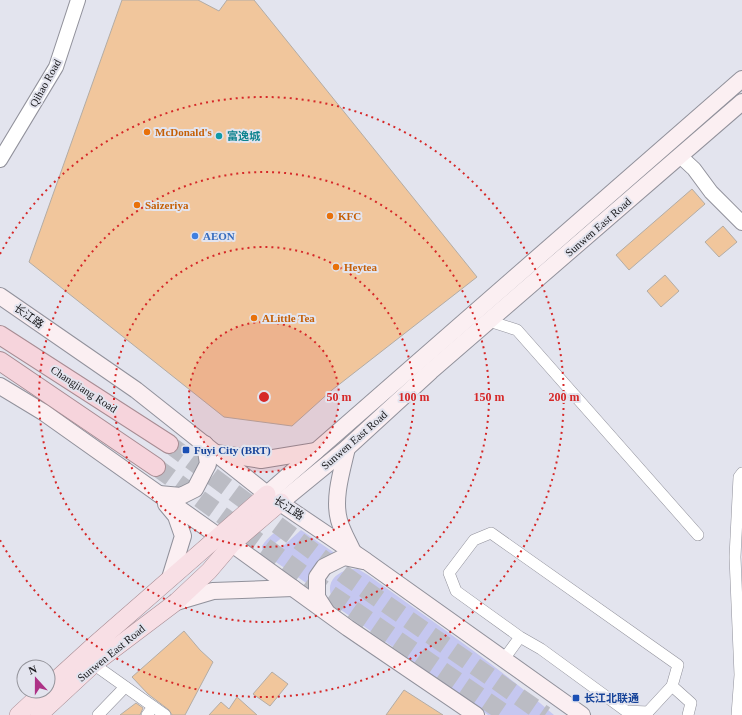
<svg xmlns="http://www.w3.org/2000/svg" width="742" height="715" font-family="'Times New Roman','Noto Sans SC',serif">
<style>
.grass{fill:#c5c7f0}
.building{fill:#f1c69c;stroke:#b3aca5}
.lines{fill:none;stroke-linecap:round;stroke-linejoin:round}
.trunk-tunnel{stroke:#bbbcc4;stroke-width:18;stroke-dasharray:18 9;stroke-linecap:butt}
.minor-casing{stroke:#91919b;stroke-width:12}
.tertiary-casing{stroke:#91919b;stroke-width:16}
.secondary-casing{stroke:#91919b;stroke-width:18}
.primary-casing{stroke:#a78c93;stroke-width:18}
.trunk-casing{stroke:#a78c93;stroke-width:20}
.minor{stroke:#fff;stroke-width:11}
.tertiary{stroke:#fff;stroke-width:14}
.secondary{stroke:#fbeff2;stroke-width:16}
.primary{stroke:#f8dfe5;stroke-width:17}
.trunk{stroke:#f6d4dc;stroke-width:18}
.ring{fill:none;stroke:#d62828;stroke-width:2;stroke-dasharray:2 4}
.food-dot{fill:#e8710a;stroke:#e3e4ee;stroke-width:1.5}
.culture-dot{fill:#0f9aa8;stroke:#e3e4ee;stroke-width:1.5}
.shop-dot{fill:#3f7fe0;stroke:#e3e4ee;stroke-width:1.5}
.transit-dot{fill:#1a4fb4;stroke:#e3e4ee;stroke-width:1.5}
.labels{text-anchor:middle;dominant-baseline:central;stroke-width:4;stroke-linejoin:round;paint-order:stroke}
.street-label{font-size:11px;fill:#1a1a1d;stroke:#e3e4ee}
.food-label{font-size:11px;font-weight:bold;fill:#c56008;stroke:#e3e4ee;text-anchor:start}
.culture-label{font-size:11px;font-weight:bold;fill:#0d838f;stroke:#e3e4ee;text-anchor:start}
.shop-label{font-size:11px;font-weight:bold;fill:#366cbe;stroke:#e3e4ee;text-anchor:start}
.transit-label{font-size:11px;font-weight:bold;fill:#164399;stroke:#e3e4ee;text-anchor:start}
.centre{fill:#d62828;stroke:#e3e4ee;stroke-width:2}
.ring-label{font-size:12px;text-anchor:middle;font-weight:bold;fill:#d62828;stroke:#e3e4ee;stroke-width:4;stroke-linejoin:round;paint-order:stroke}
</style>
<rect width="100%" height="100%" fill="#e3e4ee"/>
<!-- grass -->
<g class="grass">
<path d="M290 525 295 527 263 553 262 546C268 537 279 527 290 525Z"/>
<path d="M301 530 339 556 312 587 270 558Z"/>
<path d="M351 569H358L368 575C431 620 495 664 554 715H488L337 607C324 589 329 574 351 569Z"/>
</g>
<!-- building -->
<g class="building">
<path d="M122 0H198L219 11 227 0H254L477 277 332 390 292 426 224 417 29 262Z"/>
<path d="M692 189 705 204 629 270 616 255Z"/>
<path d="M723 226 737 242 719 257 705 242Z"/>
<path d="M665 275 679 291 661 307 647 291Z"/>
<path d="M184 631 200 650 213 662 185 715H172L169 710 148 694 132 677Z"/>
<path d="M272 672 288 684 270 706 253 694Z"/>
<path d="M404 690 443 715H386Z"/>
<path d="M237 697 257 715H209L221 702 229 709Z"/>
<path d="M136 703 143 708 140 715H120Z"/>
</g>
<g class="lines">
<!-- trunk-tunnel -->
<g class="trunk-tunnel">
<path d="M169 444 346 576 545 715"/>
<path d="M156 467 329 593 507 715"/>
</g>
<defs>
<g id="minor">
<path d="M489 321 517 330 698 535"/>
<path d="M504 659 520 637 456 591 449 573 474 540 491 533 678 665 672 686 648 712 626 711 541 649 520 637"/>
<path d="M89 661 165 715"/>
<path d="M672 686 691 703 688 715"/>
<path d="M98 715 125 687"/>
<path d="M147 715 153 707"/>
<path d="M737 715 740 675 735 557 739 477 742 473"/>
</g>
<g id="tertiary">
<path d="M680 156 694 169 711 192 742 223"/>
<path d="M0 160 56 67 78 0"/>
</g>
<g id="secondary">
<path d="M0 296 136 390 267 494 366 561 582 715"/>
<path d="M0 386 43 412 218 536 232 544 348 628 476 715"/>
<path d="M347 448C342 470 333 498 339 520 342 531 348 541 353 552"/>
<path d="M216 453 261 460 316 451"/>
<path d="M159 494 181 496 195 489 208 464 205 444"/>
<path d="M267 494 742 79"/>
<path d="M281 502 347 448 431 371 742 102"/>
<path d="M166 504 176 516 183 536 170 578"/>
<path d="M176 602 213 591 293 588"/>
<path d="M326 611 317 597V577L324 567 344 557 363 561"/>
</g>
<g id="primary">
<path d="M48 687 93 646 267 494"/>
<path d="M18 715 44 691"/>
<path d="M39 715 94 664 176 602 209 571 232 544 281 502"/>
</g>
<g id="trunk">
<path d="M0 335 169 444"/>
<path d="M0 361 156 467"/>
</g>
</defs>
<!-- minor casing -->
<use href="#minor" class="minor-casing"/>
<!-- tertiary casing -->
<use href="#tertiary" class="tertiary-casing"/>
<!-- secondary casing -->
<use href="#secondary" class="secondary-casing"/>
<!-- primary casing -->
<use href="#primary" class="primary-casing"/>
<!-- trunk casing -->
<use href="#trunk" class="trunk-casing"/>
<!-- minor -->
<use href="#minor" class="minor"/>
<!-- tertiary -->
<use href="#tertiary" class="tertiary"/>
<!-- secondary -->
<use href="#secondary" class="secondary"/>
<!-- primary -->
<use href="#primary" class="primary"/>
<!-- trunk -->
<use href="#trunk" class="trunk"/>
</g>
<!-- distance rings -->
<circle cx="264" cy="397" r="75" fill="#d62828" fill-opacity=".12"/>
<g class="ring">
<circle cx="264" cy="397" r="75"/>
<circle cx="264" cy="397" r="150"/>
<circle cx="264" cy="397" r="225"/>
<path d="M0 254A300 300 0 1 1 0 540"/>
</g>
<!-- markers -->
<g class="food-dot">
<circle cx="147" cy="132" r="4"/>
<circle cx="137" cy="205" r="4"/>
<circle cx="330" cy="216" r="4"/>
<circle cx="336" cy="267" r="4"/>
<circle cx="254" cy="318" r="4"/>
</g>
<circle class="culture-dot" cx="219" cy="136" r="4"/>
<circle class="shop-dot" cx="195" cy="236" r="4"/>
<g class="transit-dot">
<rect x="182" y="446" width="8" height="8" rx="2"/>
<rect x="572" y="694" width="8" height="8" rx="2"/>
</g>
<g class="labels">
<!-- street labels -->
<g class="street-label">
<text transform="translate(45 83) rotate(-61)">Qihao Road</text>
<text transform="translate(598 227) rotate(-41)">Sunwen East Road</text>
<text transform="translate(29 316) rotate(35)">长江路</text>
<text transform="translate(84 389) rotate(33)">Changjiang Road</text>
<text transform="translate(354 440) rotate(-41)">Sunwen East Road</text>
<text transform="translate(289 508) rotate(33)">长江路</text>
<text transform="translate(111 653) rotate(-39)">Sunwen East Road</text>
</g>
<!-- food labels -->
<g class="food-label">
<text x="155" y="132">McDonald's</text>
<text x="145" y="205">Saizeriya</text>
<text x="338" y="216">KFC</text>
<text x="344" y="267">Heytea</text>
<text x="262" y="318">ALittle Tea</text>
</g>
<!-- culture labels -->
<g class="culture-label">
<text x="227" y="136">富逸城</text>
</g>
<!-- shop labels -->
<g class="shop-label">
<text x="203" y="236">AEON</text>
</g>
<!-- transit labels -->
<g class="transit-label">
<text x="194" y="450">Fuyi City (BRT)</text>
<text x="584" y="698">长江北联通</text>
</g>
</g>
<circle cx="264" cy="397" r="6" class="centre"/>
<g class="ring-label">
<text x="339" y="401">50 m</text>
<text x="414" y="401">100 m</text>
<text x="489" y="401">150 m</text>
<text x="564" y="401">200 m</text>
</g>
<!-- north arrow -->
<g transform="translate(36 679) rotate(339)"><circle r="19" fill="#e3e4ee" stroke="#93939a"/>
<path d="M0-3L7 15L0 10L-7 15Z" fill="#ad3286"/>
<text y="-6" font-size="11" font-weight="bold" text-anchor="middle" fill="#1a1a1d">N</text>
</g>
</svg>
